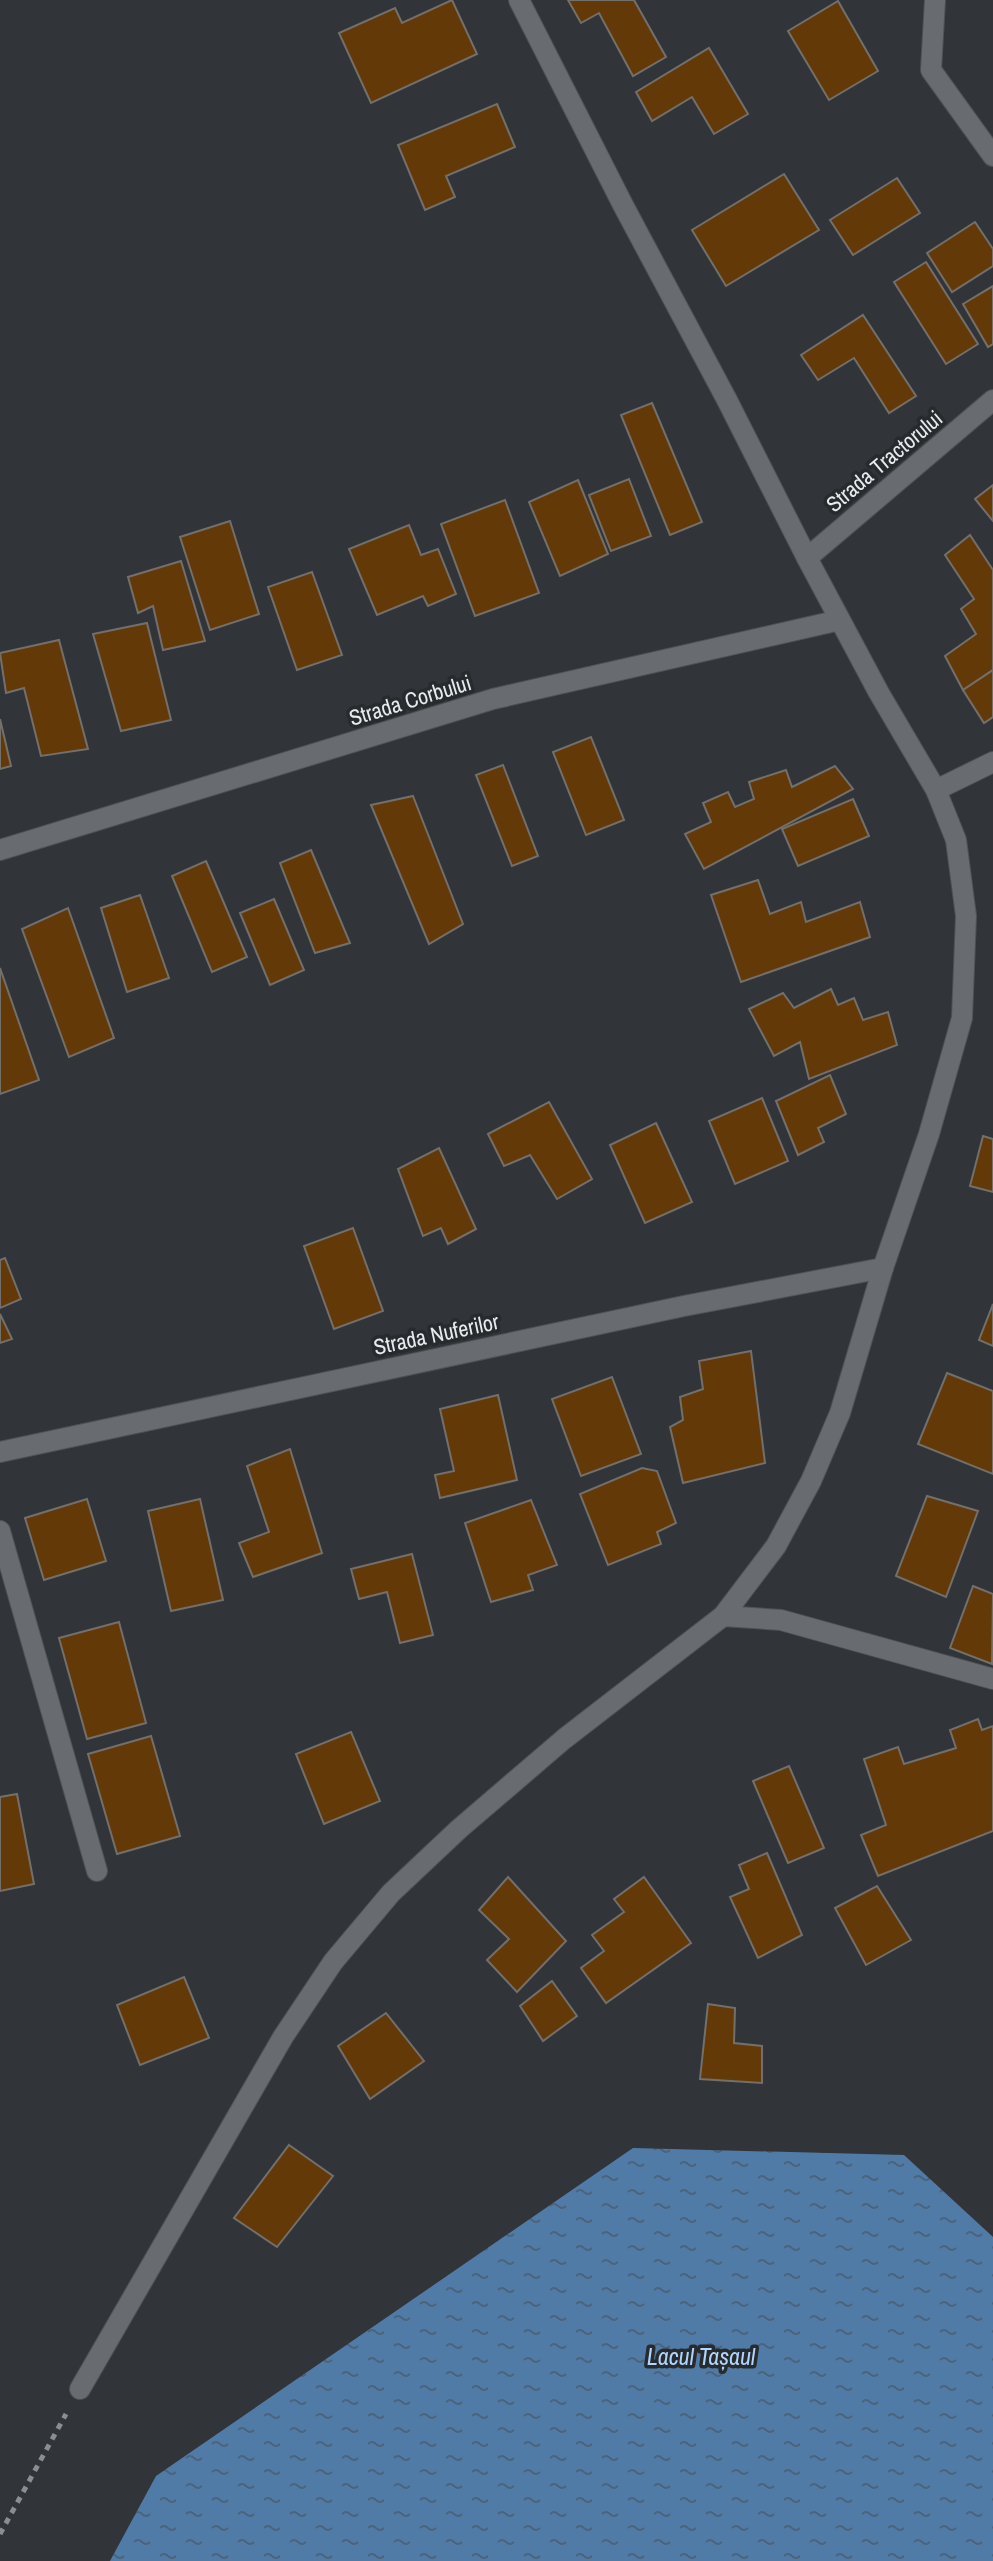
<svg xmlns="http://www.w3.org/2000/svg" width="993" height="2561" font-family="'Archivo Narrow',sans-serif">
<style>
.water{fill:url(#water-ripples)}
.building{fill:#633908;stroke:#736f6b;stroke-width:2}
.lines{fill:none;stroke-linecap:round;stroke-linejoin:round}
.minor-casing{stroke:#4f5255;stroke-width:22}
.tertiary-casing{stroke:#4f5255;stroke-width:22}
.path{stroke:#8a8d91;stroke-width:5;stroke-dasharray:6 6;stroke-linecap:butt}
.minor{stroke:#686c70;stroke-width:20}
.tertiary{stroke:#686c70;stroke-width:20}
.labels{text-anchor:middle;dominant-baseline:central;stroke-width:7;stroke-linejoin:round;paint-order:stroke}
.street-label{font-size:22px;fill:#e8eaed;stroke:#272b2e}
.water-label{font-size:24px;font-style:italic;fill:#b1d6fe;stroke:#272b2e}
</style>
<defs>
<pattern id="water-ripples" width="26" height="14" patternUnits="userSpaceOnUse" patternTransform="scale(2)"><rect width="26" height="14" fill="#517ba7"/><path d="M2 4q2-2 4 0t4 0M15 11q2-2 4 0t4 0" fill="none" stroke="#4c637c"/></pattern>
</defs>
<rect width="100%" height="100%" fill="#313539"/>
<!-- water -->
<path class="water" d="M633 2148 904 2155 993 2237V2561H110L156 2476Z"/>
<!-- building -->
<g class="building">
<path d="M452 0 477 54 371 103 339 33 395 8 402 23Z"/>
<path d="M568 0H634L666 57 633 76 599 13 581 23Z"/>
<path d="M838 1 878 71 829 100 788 31Z"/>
<path d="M709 48 748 114 714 134 692 97 652 121 636 92Z"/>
<path d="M497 104 515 147 446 176 455 197 425 210 398 145Z"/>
<path d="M784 174 819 230 726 286 692 230Z"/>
<path d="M897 178 920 213 853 255 830 220Z"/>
<path d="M975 222 993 249V266L952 292 927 253Z"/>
<path d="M926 262 978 344 946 364 894 282Z"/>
<path d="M993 286V344L988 347 963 304Z"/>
<path d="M863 315 916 396 889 413 854 358 818 380 801 355Z"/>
<path d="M652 403 702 522 670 535 621 415Z"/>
<path d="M629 479 651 536 611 551 589 495Z"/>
<path d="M578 480 608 554 560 576 529 502Z"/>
<path d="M993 485V521L975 499Z"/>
<path d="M505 500 539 593 475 616 441 524Z"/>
<path d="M230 521 259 614 210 630 180 537Z"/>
<path d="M409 525 421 555 438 549 456 594 428 606 423 596 377 615 349 549Z"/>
<path d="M970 535 993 570V670L963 690 945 656 976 634 961 609 974 599 945 555Z"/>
<path d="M181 561 205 641 163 650 153 606 138 613 128 577Z"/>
<path d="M312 572 342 655 297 670 268 587Z"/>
<path d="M147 623 171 720 121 731 93 634Z"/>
<path d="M59 640 88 749 41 756 24 688 6 693 0 653Z"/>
<path d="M993 670V717L984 723 963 690Z"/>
<path d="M0 719 11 766 0 769Z"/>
<path d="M591 737 624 820 586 835 553 752Z"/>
<path d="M503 765 538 856 512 866 476 775Z"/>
<path d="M835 766 853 789 704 869 685 834 711 822 703 803 728 792 735 807 754 799 749 782 786 770 792 787Z"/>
<path d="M413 796 463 924 429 944 371 805Z"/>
<path d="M853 799 869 836 798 866 782 829Z"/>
<path d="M311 850 350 943 315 953 280 863Z"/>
<path d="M206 861 247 957 212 972 172 876Z"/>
<path d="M758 880 770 914 801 902 806 922 860 902 870 937 741 982 711 895Z"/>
<path d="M140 895 169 978 127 992 101 908Z"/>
<path d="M274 899 304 970 270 985 240 913Z"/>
<path d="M68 908 114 1038 69 1057 22 929Z"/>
<path d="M0 968 39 1080 0 1094Z"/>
<path d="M831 989 838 1005 854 998 863 1020 888 1012 897 1045 809 1079 800 1042 774 1056 749 1009 783 993 794 1008Z"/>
<path d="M830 1075 846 1114 818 1128 824 1142 798 1155 776 1101Z"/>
<path d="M762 1098 788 1161 735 1184 709 1121Z"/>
<path d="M549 1102 592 1179 557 1199 530 1155 504 1166 488 1134Z"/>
<path d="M656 1123 692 1202 645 1223 610 1145Z"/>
<path d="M983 1136 993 1139V1192L970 1186Z"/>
<path d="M439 1148 476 1229 448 1244 441 1228 423 1236 398 1169Z"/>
<path d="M353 1228 383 1311 334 1329 304 1246Z"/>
<path d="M5 1258 21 1299 0 1308V1260Z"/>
<path d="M993 1304V1346L979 1340Z"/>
<path d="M0 1314 12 1339 0 1343Z"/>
<path d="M751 1351 765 1463 683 1483 670 1427 683 1420 680 1397 703 1389 699 1361Z"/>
<path d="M947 1373 993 1391V1474L918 1444Z"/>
<path d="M612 1377 641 1454 581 1476 552 1399Z"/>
<path d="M498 1395 517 1480 440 1498 435 1475 454 1471 440 1409Z"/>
<path d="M290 1449 322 1553 253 1577 239 1543 269 1532 247 1466Z"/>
<path d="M642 1468 657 1471 676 1523 657 1532 661 1544 608 1565 580 1494Z"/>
<path d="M927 1496 978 1511 946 1597 896 1576Z"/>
<path d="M87 1499 106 1561 44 1580 25 1518Z"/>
<path d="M200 1499 223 1600 171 1611 148 1511Z"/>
<path d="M531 1500 557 1565 528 1575 533 1590 491 1602 465 1523Z"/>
<path d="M412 1554 433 1635 400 1643 387 1592 359 1599 351 1569Z"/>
<path d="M973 1586 993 1594 992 1664 950 1648Z"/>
<path d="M119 1622 146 1723 87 1739 59 1638Z"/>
<path d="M978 1719 982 1730 993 1726V1831L878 1876 861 1835 886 1825 864 1759 898 1747 904 1764 956 1748 950 1730Z"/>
<path d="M351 1732 380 1801 324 1824 296 1754Z"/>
<path d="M151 1736 180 1836 117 1854 88 1754Z"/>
<path d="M789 1766 824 1848 788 1863 753 1781Z"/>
<path d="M17 1794 34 1884 0 1891V1797Z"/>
<path d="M767 1853 802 1935 758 1958 730 1897 749 1889 739 1865Z"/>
<path d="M508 1877 566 1941 517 1992 487 1960 509 1939 479 1910Z"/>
<path d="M644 1877 691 1943 606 2003 581 1968 604 1951 592 1935 624 1912 614 1899Z"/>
<path d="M877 1886 911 1940 866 1965 835 1908Z"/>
<path d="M184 1977 209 2038 140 2065 117 2005Z"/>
<path d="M552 1981 577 2016 543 2041 520 2006Z"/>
<path d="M708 2004 735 2008 734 2043 762 2046V2083L700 2079Z"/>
<path d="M386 2013 424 2061 370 2099 338 2046Z"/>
<path d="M289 2145 333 2176 277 2247 234 2218Z"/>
</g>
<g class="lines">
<defs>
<g id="minor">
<path d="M935 0 931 70 993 156"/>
<path d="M807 558 993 400"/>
<path d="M936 790 993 762"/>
<path d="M0 850 493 699 840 620"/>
<path d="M0 1531 97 1871"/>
<path d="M723 1616 781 1620 993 1679"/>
<path d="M80 2389 283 2037 333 1962 391 1893 459 1829 564 1739 723 1616 776 1546 811 1481 840 1413 883 1268"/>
</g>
<path id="tertiary" d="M0 1452 684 1306 883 1268 929 1134 962 1018 966 916 956 840 936 790 879 693 807 558 727 400 623 205 519 0"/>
</defs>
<!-- minor casing -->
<use href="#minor" class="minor-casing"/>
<!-- tertiary casing -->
<use href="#tertiary" class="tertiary-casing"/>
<!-- path -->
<path class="path" d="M0 2534 66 2414"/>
<!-- minor -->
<use href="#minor" class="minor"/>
<!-- tertiary -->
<use href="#tertiary" class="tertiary"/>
</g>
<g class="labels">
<!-- street labels -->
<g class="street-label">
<text transform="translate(884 461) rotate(-40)">Strada Tractorului</text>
<text transform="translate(410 700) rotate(-17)">Strada Corbului</text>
<text transform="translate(436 1334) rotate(-12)">Strada Nuferilor</text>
</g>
<!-- water labels -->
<g class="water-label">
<text x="701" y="2356">Lacul Tașaul</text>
</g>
</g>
</svg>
